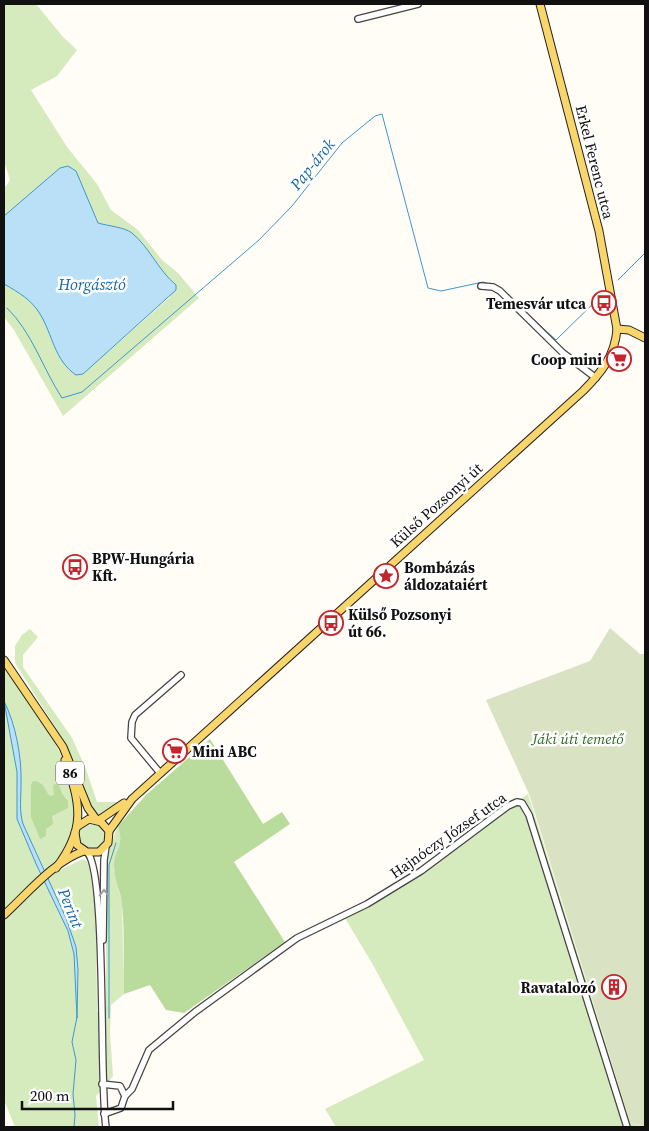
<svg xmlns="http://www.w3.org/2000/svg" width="649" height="1131" font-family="'Source Serif 4',serif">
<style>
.green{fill:#d5ebbd;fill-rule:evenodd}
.forest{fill:#b9dc9c}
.cemetery{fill:#d9e3c4}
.water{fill:#b9e0f7;stroke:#3f96cf}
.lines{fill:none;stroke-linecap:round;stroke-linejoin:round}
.stream{stroke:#3f96cf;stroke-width:1}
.minor-casing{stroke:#444;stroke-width:8}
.major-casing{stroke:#222;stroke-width:9}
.minor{stroke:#fff;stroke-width:5.5}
.major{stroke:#f9d66b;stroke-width:7}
.oneway{stroke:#a0a0a0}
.labels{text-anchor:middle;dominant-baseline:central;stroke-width:5;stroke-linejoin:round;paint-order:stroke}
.shield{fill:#fff;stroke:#585858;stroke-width:1}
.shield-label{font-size:14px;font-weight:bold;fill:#111}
.street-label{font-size:15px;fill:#111;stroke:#fff}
.poi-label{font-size:15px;font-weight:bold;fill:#111;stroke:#fff;text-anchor:start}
.park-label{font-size:15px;font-style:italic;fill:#2f6b1f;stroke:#fff}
.water-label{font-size:16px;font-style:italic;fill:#1768a6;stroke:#fff}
</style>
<rect width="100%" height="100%" fill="#fffdf5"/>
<!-- green -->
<g class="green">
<path d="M4 4H36L63 37 77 50 57 76 31 90 67 147 97 184 111 210 138 230 162 260 178 273 199 298 63 416 14 330 4 317V284C18 292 32 300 40 314 53 335 54 360 76 375L83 374 170 297 175 285C158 270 150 248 132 233 124 227 108 226 98 223L90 208 60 168 4 216V189L10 180 4 161Z"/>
<path d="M30 629 38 637 23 655V667L72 738 86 769 97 802H116L120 806 100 817 92 812 62 738 15 663V646L22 635Z"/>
<path d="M4 666C35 708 73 758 77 813 77 827 63 854 55 866L58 871 83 859 89 863 96 917 97 1012 106 1006V857C112 847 113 836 118 826L122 837 121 846 115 860 114 869 122 903 124 994 111 1005 110 1034 113 1076 96 1096 99 1127H15L4 1100ZM40 782 50 797 62 793 68 801 52 816 46 829Z"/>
<path d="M528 794 630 1122 644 1127H336L325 1109 424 1060 372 963 343 915 387 892Z"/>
<circle cx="92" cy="836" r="14"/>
</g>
<!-- forest -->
<g class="forest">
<path d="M210 739 263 824 282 812 290 824 234 862 285 942 184 1013 166 1010 150 985 124 994C123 964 125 934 122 904 121 892 114 879 114 866 114 849 125 848 118 826L146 795Z"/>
<path d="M33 781C45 782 43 788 50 796L54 795 53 785 58 783 62 793 68 801V808L52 816 53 824 46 829V836L40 839 31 817V785Z"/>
</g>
<!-- cemetery -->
<path class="cemetery" d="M610 628 640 654H645V1127L630 1122 529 794 486 700 590 661Z"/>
<!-- water -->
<g class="water">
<path d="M68 166 76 171 98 223C108 226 124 227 132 233 150 248 158 270 176 285V290L83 374 76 375C54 360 53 335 40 314 32 300 18 292 4 284V216L60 168Z"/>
<path d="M4 701C16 725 22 758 21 785 21 799 19 810 23 824L66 918 76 947 78 969 77 1018 74 954 68 931 37 866 17 819V772Z"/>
</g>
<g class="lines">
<!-- stream -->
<g class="stream">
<path d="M618 280 645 253"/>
<path d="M518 305 556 340 605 292"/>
<path d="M7 308C32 332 43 369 62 398L82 392 259 240 292 206 342 143 375 116 382 114 428 288 441 291 483 282 499 287"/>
<path d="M109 1018V865L116 843"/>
<path d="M74 1127 75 1115 73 1094 76 1060 72 1042 77 1017"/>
</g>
<defs>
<g id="minor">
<path d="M358 19 418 4"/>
<path d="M481 286 493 287 500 291 563 353 596 378"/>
<path d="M160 773 131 738 132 722 135 715 181 675"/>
<path d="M87 852C107 871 99 1084 106 1127"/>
<path d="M103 940 104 860 106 846"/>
<path d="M102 1084 120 1086 125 1096 121 1108 104 1114"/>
<path d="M125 1096 132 1089 149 1050 195 1012 297 938 367 904 421 871 508 806 517 802 522 803 529 815 627 1127"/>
</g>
<g id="major">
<path d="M617 329 629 330 645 338"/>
<path d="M4 660 63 747 88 808 96 819"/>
<path d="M99 820 124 803"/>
<path d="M109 831 132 799 583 391C601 373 615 356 617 329L599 231 540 4"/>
<path d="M75 833 77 845 87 852H99L108 843 109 831 101 822 89 819 78 826"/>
<path d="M56 868C86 829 81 804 65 760"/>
<path d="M4 915C27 894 54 861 84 851"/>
</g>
</defs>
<!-- minor casing -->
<use href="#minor" class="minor-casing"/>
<!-- major casing -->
<use href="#major" class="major-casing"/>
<!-- minor -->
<use href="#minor" class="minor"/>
<!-- major -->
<use href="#major" class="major"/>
</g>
<!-- one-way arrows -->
<defs><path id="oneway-chevron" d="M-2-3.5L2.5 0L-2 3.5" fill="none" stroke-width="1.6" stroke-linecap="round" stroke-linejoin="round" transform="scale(1.25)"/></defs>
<use class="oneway" href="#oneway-chevron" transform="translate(104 893) rotate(-90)"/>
<!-- icons -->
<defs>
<symbol id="bus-ring" viewBox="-11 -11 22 22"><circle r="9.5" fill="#fff" stroke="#c4262e" stroke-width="1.5"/><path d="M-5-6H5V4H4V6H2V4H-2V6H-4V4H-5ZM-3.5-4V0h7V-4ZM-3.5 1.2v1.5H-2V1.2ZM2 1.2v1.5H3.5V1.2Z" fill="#c4262e"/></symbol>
<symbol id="supermarket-ring" viewBox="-11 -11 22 22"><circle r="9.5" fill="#fff" stroke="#c4262e" stroke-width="1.5"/><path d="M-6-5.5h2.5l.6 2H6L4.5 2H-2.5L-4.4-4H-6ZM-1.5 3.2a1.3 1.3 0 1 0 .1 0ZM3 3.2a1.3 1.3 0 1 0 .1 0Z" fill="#c4262e"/></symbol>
<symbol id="sight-ring" viewBox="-11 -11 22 22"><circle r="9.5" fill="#fff" stroke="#c4262e" stroke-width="1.5"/><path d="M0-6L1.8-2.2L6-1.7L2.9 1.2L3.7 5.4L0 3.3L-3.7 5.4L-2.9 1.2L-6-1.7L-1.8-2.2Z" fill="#c4262e"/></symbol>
<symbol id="building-ring" viewBox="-11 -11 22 22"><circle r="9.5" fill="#fff" stroke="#c4262e" stroke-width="1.5"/><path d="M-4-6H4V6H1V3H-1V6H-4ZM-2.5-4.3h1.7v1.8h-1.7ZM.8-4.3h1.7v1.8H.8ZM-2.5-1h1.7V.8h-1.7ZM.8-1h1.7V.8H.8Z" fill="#c4262e"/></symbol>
</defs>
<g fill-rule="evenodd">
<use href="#bus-ring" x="590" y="289" width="28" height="28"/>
<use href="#supermarket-ring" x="605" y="345" width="28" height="28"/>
<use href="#bus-ring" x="61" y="553" width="28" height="28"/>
<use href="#sight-ring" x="372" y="562" width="28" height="28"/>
<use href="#bus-ring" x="317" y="609" width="28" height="28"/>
<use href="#supermarket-ring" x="161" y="737" width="28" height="28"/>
<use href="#building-ring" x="600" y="973" width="28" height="28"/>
</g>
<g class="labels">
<!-- shield labels -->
<rect class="shield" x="56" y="761.5" width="28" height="23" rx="4"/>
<g class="shield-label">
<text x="70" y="773">86</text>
</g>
<!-- street labels -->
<g class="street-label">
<text transform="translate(595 162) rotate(76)">Erkel Ferenc utca</text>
<text transform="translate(436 505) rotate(-42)">Külső Pozsonyi út</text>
<text transform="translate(448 835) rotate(-35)">Hajnóczy József utca</text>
</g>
<!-- poi labels -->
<g class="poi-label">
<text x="586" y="303" text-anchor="end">Temesvár utca</text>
<text x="602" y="359" text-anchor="end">Coop mini</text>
<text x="92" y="558">BPW-Hungária<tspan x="92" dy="17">Kft.</tspan></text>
<text x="404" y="567">Bombázás<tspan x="404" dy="17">áldozataiért</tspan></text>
<text x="348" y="614">Külső Pozsonyi<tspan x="348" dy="17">út 66.</tspan></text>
<text x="192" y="751">Mini ABC</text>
<text x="596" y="987" text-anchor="end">Ravatalozó</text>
</g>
<!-- park labels -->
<g class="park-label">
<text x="578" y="738">Jáki úti temető</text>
</g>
<!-- water labels -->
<g class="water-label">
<text transform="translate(312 164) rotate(-51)">Pap-árok</text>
<text x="92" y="284">Horgásztó</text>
<text transform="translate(71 908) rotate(68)">Perint</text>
</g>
</g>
<!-- border -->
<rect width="649" height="1131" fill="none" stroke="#111111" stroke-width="10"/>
<!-- scale -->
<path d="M22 1101v8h151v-8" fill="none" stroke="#111111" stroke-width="2.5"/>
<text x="30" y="1101" font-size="15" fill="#111111" stroke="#ffffff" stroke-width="4" paint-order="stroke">200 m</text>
</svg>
